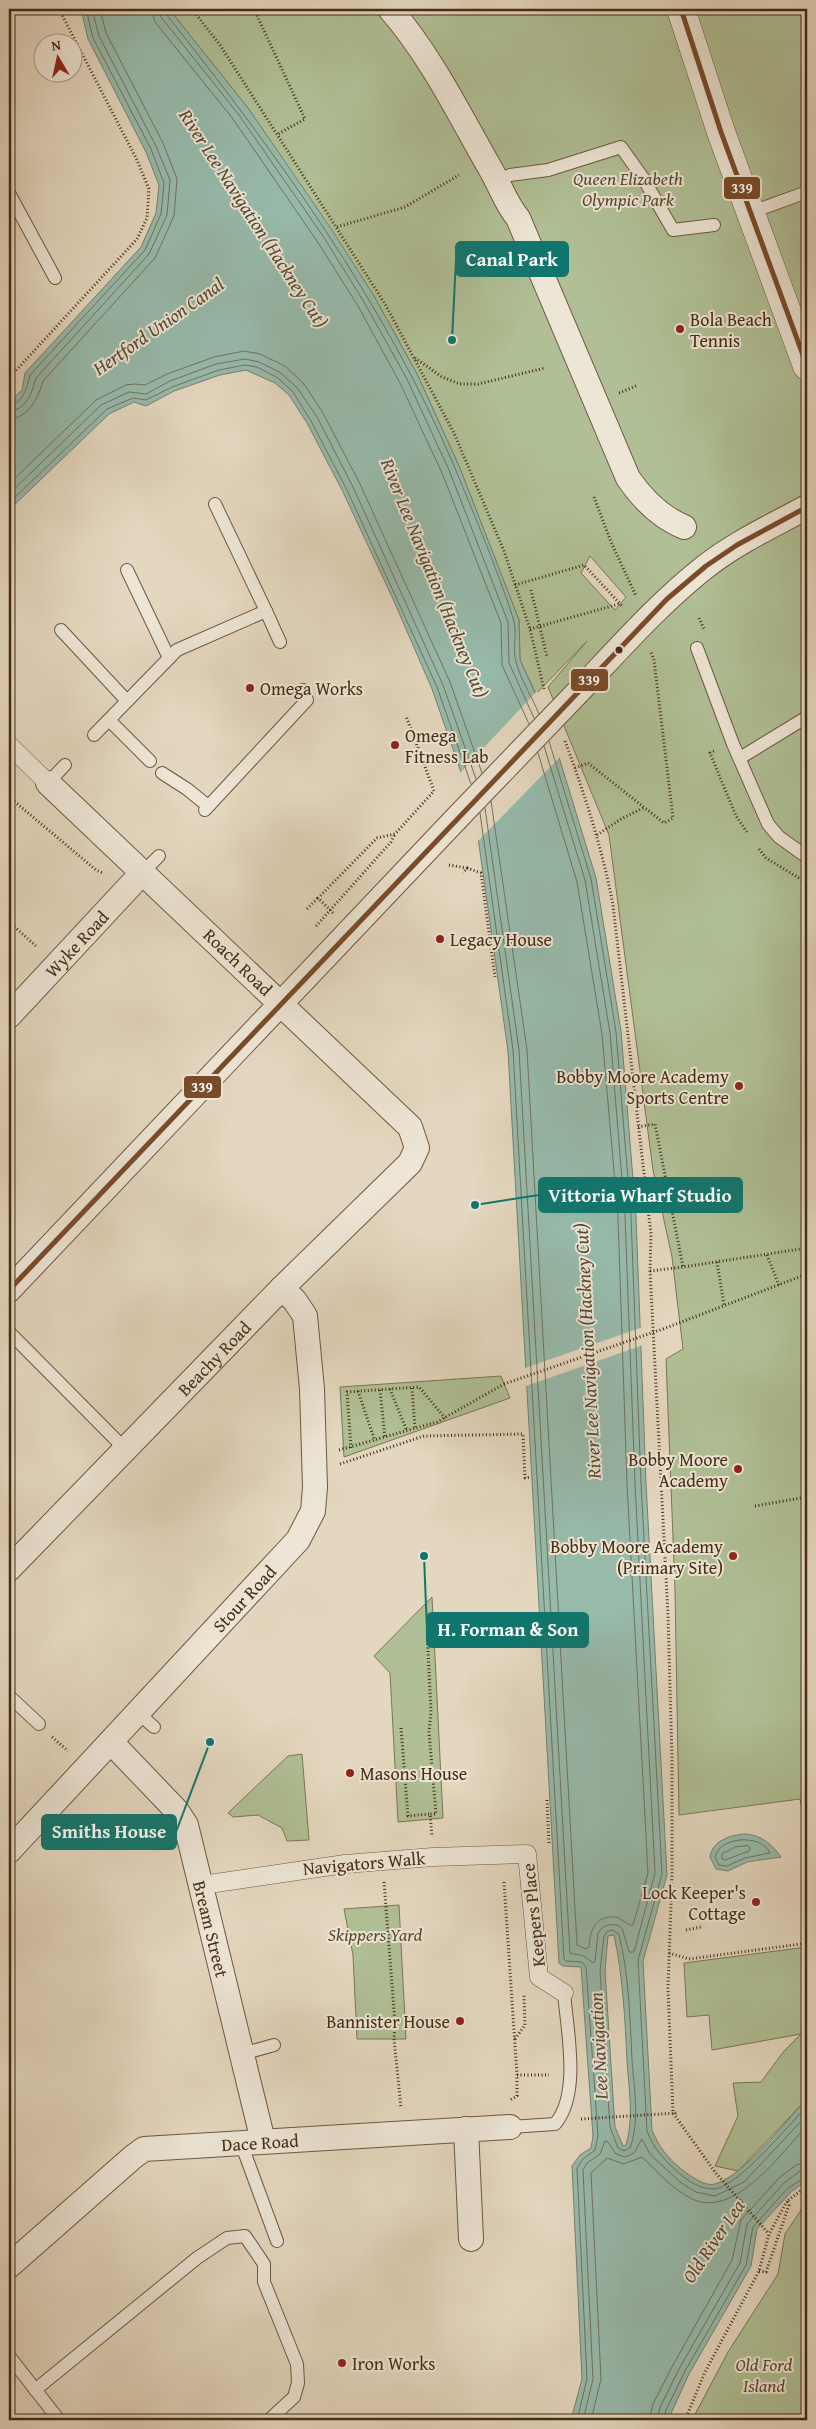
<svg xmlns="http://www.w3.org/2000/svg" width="816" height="2429" font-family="'Gentium Book Plus',serif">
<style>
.green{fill:#b0bf95;stroke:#7b7654;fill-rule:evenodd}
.water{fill:#97baab;stroke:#77816e;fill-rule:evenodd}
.pier{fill:#e4d7bf}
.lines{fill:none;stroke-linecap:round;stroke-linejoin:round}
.shore{stroke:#6e735f;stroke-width:1}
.service-casing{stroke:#6e573e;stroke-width:14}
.pedestrian-casing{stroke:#6e573e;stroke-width:19}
.minor-casing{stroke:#6e573e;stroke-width:26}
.tertiary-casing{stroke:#6e573e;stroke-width:29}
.path{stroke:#462c13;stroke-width:3;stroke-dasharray:1 2.5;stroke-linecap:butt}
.service{stroke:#ede5d5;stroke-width:12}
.pedestrian{stroke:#ede5d5;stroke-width:18}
.minor{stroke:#ede5d5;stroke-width:24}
.tertiary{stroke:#ede5d5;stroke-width:28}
.minor-bridge-casing{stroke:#6e573e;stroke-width:26;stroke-linecap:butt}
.path-bridge{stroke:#462c13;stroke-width:3;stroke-dasharray:1 2.5;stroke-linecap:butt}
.minor-bridge{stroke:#ede5d5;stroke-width:24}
.bus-1-casing{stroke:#ede5d5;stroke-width:9}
.bus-1{stroke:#7a4b2a;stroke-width:5}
.poi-dot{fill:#8f2418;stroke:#ede5d5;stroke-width:2}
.bus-dot{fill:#462c13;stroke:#ede5d5;stroke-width:2}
.labels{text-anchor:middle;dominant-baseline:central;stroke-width:4;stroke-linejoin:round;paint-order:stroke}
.park-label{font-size:18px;font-style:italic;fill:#5b492d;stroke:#ede5d5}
.poi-label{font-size:18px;fill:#462c13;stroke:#ede5d5;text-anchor:start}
.street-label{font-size:18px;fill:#462c13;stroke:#ede5d5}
.water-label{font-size:19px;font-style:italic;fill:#564831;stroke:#ede5d5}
.leader{fill:none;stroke:#0f766e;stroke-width:2}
.callout-dot{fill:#0f766e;stroke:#ede5d5;stroke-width:2}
.callout{fill:#0f766e;stroke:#0f766e;stroke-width:2}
.callout-label{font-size:19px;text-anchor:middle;font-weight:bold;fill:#fff}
.line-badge{stroke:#ede5d5;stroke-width:2}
.badge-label{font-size:14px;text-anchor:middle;font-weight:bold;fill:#fff}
</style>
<rect width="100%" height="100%" fill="#e4d7bf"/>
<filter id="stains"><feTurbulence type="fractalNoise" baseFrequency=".004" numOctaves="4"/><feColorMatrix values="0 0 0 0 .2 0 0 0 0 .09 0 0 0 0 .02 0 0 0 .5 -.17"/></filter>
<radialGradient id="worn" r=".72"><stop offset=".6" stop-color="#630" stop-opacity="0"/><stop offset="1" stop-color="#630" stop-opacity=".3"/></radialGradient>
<!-- green -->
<g class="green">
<path d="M169 9H807V1833L800 1799 679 1815 675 1589 666 1359 683 1349 672 1257 653 1170 609 835 548 687 587 641 536 694 520 660 519 620 459 466 417 374 374 296 248 108ZM590 556 626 597 615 610 581 573Z"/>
<path d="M501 1376 510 1398 344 1457 340 1387Z"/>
<path d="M432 1597 443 1818 398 1822 390 1673 374 1656Z"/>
<path d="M302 1754 309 1840 287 1841 282 1828 258 1815 233 1817 228 1813 288 1756Z"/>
<path d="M399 1905 406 2039H357L353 1955 344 1909Z"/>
<path d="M807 1947V2099L738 2171 715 2166 738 2116 733 2083 761 2082 784 2051 801 2034 712 2050 709 2015 687 2017 684 1963Z"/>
<path d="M807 2201V2420H692L728 2352 778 2274 785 2234Z"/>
</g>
<!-- water -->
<g class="water">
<path d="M81 9H169L248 108 332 230 374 296 417 374 459 466 519 620 520 660 548 721 596 878 621 1031 636 1216 646 1483 667 1875 643 1961 652 2130C659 2147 667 2157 681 2169 690 2175 704 2187 715 2184 742 2177 786 2121 807 2099V2180L791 2192 757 2229 751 2266 689 2374 668 2420H571L582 2379 572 2166 580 2155 591 2148 593 2136 581 1967 563 1966 559 1963 508 1051 474 809 432 689 393 599 343 492 307 423 289 395 275 383 246 370 220 375 174 391 146 406 134 402 109 414 9 510V402L22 390 25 373 141 247 156 213 159 185 146 152 88 39ZM614 1935C623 1977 625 2019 627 2061 629 2089 634 2119 626 2145L623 2146 615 2127 605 1971 608 1936Z"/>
<path d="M745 1834C761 1835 772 1844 781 1857L747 1862 728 1871 716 1869 710 1857C712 1841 730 1835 745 1834Z"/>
</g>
<!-- pier -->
<g class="pier">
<path d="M537 691 550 720 561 756 476 843 471 809 460 773Z"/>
<path d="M643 1327V1345L523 1387 522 1369Z"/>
</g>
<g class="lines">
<!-- shore -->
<g class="shore">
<path d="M151 9 155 22 233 119 317 241 358 306 400 383 442 473 501 623 502 665 529 724"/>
<path d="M159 9 161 17 239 115 323 236 364 302 407 379 449 470 508 622 509 663 534 718"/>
<path d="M165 9 166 14C278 155 384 301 455 468 475 517 497 568 513 618 518 632 512 648 516 662 521 680 532 697 539 714"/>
<path d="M9 405C24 403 27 387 30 375L145 250 161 214 164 183 151 149 93 38 86 9"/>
<path d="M9 411C27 410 32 392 36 378L149 254 167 215 170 180 156 146 99 36 92 9"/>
<path d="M9 419C29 418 38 398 43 381L155 258 174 216 177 179 163 143 106 33 100 9"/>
<path d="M9 484 96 400 126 385 135 384 145 385 167 374 214 357 244 351 260 354 285 366 304 384 323 413 360 484 450 682 482 773"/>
<path d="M9 494 101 405 129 392 146 394 170 381 216 364 245 359 259 362 281 373 298 389 317 417 353 487 443 685 476 779"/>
<path d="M9 503 107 409 133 398 146 400 172 387 219 370 245 365 257 367 278 378 293 392 311 421 347 490 437 687 471 784"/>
<path d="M549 741 591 879 616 1032 631 1216 641 1483 662 1874 638 1960 647 2131C654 2149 664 2160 679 2173 688 2181 700 2189 713 2189 735 2190 790 2124 807 2106"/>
<path d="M491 801 527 1050 577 1945 586 1949 589 1947C590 1929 596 1915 617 1917L630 1925H633L648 1873 627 1484 618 1217 602 1034 577 882 538 753"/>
<path d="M485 808 519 1050 570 1953 584 1956 593 1963 595 1961 598 1933C603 1924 614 1922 622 1928L629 1952H634L655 1873 635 1483 625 1216 610 1033 585 880 544 746"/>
<path d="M480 813 513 1050 564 1959 566 1961 582 1962 586 1967 598 2136 595 2150 583 2159 577 2168 587 2379 577 2420"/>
<path d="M740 1840C751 1839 765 1842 770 1853L745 1858 727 1866 719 1865 715 1857C718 1846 729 1841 740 1840Z"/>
<path d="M748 1846 750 1848 749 1851 725 1860 722 1859V1854L735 1847Z"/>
<path d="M612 1930 619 1934C629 1976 630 2018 632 2060 634 2088 640 2121 630 2148L624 2151 618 2148 610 2127 600 1971 604 1936 607 1932Z"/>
<path d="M583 2420 593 2379 583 2170 587 2163 600 2154 605 2141 608 2142 616 2154 625 2157 634 2153 642 2139 650 2154 680 2182 696 2192 715 2196 744 2182 807 2115"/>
<path d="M591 2420 601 2379 591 2173 607 2158 624 2164 642 2157C657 2171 672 2189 692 2199 735 2219 781 2153 807 2126"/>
<path d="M649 2420 653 2404 673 2365 732 2260 741 2220 779 2178 796 2165 807 2162"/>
<path d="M657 2420 660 2407 679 2369 740 2263 747 2224 784 2183 800 2171 807 2170"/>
<path d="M663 2420 666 2410 685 2371 746 2265 753 2227 787 2189 807 2176"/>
</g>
<defs>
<g id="service">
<path d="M498 181 510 175 548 170 621 147 643 178 673 230 714 225"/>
<path d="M9 193 55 278"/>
<path d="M752 212 807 192"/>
<path d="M215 504 266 611"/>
<path d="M127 570 169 658"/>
<path d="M61 630 127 701"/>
<path d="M697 648 733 744 768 824 779 837 807 857"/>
<path d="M109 720 150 761"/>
<path d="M94 735 177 650 266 611 280 642"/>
<path d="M740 758 807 717"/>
<path d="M162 773 187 789 208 806"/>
<path d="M48 783 65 765"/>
<path d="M205 810 307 700 303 690"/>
<path d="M143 872 159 856"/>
<path d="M9 1332 125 1449"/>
<path d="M9 1696 39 1724"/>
<path d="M138 1713 154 1727"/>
<path d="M242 2054 274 2045"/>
<path d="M510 2127 555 2124C581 2094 567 2030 564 1993"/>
<path d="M241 2143 277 2241"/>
<path d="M9 2356 59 2420"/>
<path d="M35 2390 197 2258 227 2238 245 2236 264 2264V2282L297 2364 298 2383 294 2397 269 2420"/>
</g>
<g id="pedestrian">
<path d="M9 745 48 783"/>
<path d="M202 1885 345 1864 433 1857 527 1854 539 1977 564 1993"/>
</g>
<g id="minor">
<path d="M390 9C431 56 459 114 490 168 500 185 506 204 518 218L628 478C643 500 660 517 684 527"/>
<path d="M578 692C619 649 658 604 705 567 737 542 772 526 807 507"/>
<path id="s1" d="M9 1016 143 872"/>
<path d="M9 1290 455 820"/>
<path id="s2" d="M9 1569 282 1288 410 1163 417 1148 410 1127 48 783"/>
<path id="s3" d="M111 1742 177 1811 186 1825 263 2141"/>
<path id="s4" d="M9 1851 298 1540 313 1511 315 1487 312 1389 305 1316 295 1301 282 1288"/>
<path d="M466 2129 471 2239"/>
<path id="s5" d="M9 2266 133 2157 144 2149 510 2127"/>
</g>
<path id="tertiary" d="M681 9 721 132 807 366"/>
</defs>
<!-- service casing -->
<use href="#service" class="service-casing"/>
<!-- pedestrian casing -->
<use href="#pedestrian" class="pedestrian-casing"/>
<!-- minor casing -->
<use href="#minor" class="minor-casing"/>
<!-- tertiary casing -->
<use href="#tertiary" class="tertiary-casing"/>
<!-- path -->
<g class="path">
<path d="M192 9 220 45 385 304 454 433 504 551 530 629 544 689"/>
<path d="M254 9 305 119 278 134"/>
<path d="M337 227 405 207 459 175"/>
<path d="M415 358 442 377 460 384H478L545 368"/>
<path d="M9 378 137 239 147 218 149 189 137 160 59 9"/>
<path d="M619 393 636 386"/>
<path d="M594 497 611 542 636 596"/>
<path d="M515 585 584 565 623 607"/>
<path d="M531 590 547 657"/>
<path d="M699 618 704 629"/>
<path d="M530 629 619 604"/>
<path d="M565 741C585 795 602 848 613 905L651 1234 650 1271 668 1615 672 1758V1876L668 1988 673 2113 715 2172 769 2234"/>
<path d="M714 751 710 753 736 816 747 832"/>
<path d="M575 768 588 763 664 823 673 818 654 660 651 652"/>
<path d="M9 797 96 870 103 873"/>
<path d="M9 804 13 800"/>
<path d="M597 835 621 819 643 808"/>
<path d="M759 849 766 858 807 883"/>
<path d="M449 865 467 868 463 873"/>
<path d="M467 868 481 873 495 977"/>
<path d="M307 909 318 898"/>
<path d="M333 913 318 898 377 838 395 834 434 791 406 716"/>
<path d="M9 922 37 947"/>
<path d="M316 926 391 842 395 834"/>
<path d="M638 1127 655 1124 683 1267 807 1248"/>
<path d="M767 1255 779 1285"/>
<path d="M717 1262 724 1305"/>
<path d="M650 1271 683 1267"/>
<path d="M663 1329 807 1274"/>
<path d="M412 1388 415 1428"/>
<path d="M390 1389 407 1431"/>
<path d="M380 1390 385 1438"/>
<path d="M358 1391 375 1441"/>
<path d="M351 1448 347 1392 419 1387 445 1418"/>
<path d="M339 1450 437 1422 504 1384"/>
<path d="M340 1464 424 1436 523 1434 525 1478 530 1477"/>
<path d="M755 1506 807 1497"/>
<path d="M427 1630 431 1712 429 1732 436 1814H430L432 1836"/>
<path d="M401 1728 408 1816 430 1814"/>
<path d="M52 1737 68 1751"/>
<path d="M547 1800 549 1845"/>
<path d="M384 1882 395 2023 394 2039 401 2108"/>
<path d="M504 1882 517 2075V2096L510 2100"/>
<path d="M686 1930 701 1927"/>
<path d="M669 1953 689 1959 801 1944"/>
<path d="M515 2039 525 2025 524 1995"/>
<path d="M517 2075H549"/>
<path d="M581 2119 677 2113"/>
<path d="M759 2271 766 2272 789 2205 787 2201 807 2186"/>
<path d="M685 2420 705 2372 759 2271 769 2234 787 2201"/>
</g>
<!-- service -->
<use href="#service" class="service"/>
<!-- pedestrian -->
<use href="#pedestrian" class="pedestrian"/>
<!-- minor -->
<use href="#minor" class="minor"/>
<!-- tertiary -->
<use href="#tertiary" class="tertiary"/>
<defs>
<path id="minor-bridge" d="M455 820 578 692"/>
</defs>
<!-- minor-bridge casing -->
<use href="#minor-bridge" class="minor-bridge-casing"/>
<!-- path-bridge -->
<path class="path-bridge" d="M504 1384 663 1329"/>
<!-- minor-bridge -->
<use href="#minor-bridge" class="minor-bridge"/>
<defs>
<g id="bus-1">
<path d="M681 9 721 132 807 366"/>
<path d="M9 1290 667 599 706 566 737 545 807 507"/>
</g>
</defs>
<!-- bus-1 casing -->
<use href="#bus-1" class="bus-1-casing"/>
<!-- bus-1 -->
<use href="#bus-1" class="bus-1"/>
</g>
<!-- markers -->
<g class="poi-dot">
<circle cx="680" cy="329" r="5"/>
<circle cx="250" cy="688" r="5"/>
<circle cx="395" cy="745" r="5"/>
<circle cx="440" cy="939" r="5"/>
<circle cx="739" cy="1086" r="5"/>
<circle cx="738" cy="1469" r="5"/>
<circle cx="733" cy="1556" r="5"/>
<circle cx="350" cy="1773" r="5"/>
<circle cx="756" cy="1902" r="5"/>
<circle cx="460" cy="2021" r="5"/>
<circle cx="342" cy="2363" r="5"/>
</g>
<circle class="bus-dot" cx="619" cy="650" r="4.5"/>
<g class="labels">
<!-- park labels -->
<g class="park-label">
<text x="628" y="178">Queen Elizabeth<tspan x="628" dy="21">Olympic Park</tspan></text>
<text x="375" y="1934">Skippers Yard</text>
<text x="764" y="2364">Old Ford<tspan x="764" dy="21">Island</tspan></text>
</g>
<!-- poi labels -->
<g class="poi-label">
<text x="690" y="319">Bola Beach<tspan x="690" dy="21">Tennis</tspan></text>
<text x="260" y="688">Omega Works</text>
<text x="405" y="735">Omega<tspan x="405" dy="21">Fitness Lab</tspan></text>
<text x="450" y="939">Legacy House</text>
<text x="729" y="1076" text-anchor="end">Bobby Moore Academy<tspan x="729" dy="21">Sports Centre</tspan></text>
<text x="728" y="1459" text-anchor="end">Bobby Moore<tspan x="728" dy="21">Academy</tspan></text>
<text x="723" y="1546" text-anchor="end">Bobby Moore Academy<tspan x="723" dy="21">(Primary Site)</tspan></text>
<text x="360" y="1773">Masons House</text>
<text x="746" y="1892" text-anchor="end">Lock Keeper's<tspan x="746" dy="21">Cottage</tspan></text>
<text x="450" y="2021" text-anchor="end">Bannister House</text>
<text x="352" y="2363">Iron Works</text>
</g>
<!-- street labels -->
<g class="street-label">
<text stroke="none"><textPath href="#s1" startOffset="99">Wyke Road</textPath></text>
<text transform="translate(238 962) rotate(44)">Roach Road</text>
<text stroke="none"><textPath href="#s2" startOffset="294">Beachy Road</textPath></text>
<text stroke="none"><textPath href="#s4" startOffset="345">Stour Road</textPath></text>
<text transform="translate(364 1863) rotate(-5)">Navigators Walk</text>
<text transform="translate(533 1915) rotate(-96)">Keepers Place</text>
<text stroke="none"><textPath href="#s3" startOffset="219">Bream Street</textPath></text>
<text stroke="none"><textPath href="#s5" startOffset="295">Dace Road</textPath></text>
</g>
<!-- water labels -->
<g class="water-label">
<text transform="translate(254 218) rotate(57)">River Lee Navigation (Hackney Cut)</text>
<text transform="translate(158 326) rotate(-35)">Hertford Union Canal</text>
<text transform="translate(435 578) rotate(68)">River Lee Navigation (Hackney Cut)</text>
<text transform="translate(587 1351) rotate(-93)">River Lee Navigation (Hackney Cut)</text>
<text transform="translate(598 2046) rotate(-93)">Lee Navigation</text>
<text transform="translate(713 2241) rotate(-56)">Old River Lea</text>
</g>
</g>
<!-- callouts -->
<path class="leader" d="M452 340L456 259M475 1205L539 1195M424 1556L427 1630M210 1742L176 1832"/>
<g class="callout-dot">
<circle cx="452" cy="340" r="5"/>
<circle cx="475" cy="1205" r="5"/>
<circle cx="424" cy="1556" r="5"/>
<circle cx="210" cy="1742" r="5"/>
</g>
<g class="callout">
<rect x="456" y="242" width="112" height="34" rx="5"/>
<rect x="539" y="1178" width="203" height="34" rx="5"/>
<rect x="427" y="1613" width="161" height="34" rx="5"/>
<rect x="42" y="1815" width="134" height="34" rx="5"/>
</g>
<g class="callout-label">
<text x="512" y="266">Canal Park</text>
<text x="640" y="1202">Vittoria Wharf Studio</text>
<text x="508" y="1636">H. Forman &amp; Son</text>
<text x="109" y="1838">Smiths House</text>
</g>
<g class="line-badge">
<rect x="723" y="176" width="38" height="24" rx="5" fill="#7a4b2a"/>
<rect x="570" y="668" width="39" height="24" rx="5" fill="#7a4b2a"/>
<rect x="183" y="1075" width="39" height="24" rx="5" fill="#7a4b2a"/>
</g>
<g class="badge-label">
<text x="742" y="193">339</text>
<text x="589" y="685">339</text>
<text x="202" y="1092">339</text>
</g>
<!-- margin -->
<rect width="816" height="2429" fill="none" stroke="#e4d7bf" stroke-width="30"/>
<rect x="10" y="10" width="796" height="2409" fill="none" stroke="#462c13" stroke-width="2.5"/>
<rect x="15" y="15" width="786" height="2399" fill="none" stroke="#462c13"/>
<!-- north arrow -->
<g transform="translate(58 58) rotate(351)"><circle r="24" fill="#ede5d5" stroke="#aa9b87"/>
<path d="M0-4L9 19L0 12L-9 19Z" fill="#8f2418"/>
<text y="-8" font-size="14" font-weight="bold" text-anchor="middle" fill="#462c13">N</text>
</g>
<rect width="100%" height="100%" filter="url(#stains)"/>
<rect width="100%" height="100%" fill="url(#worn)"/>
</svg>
